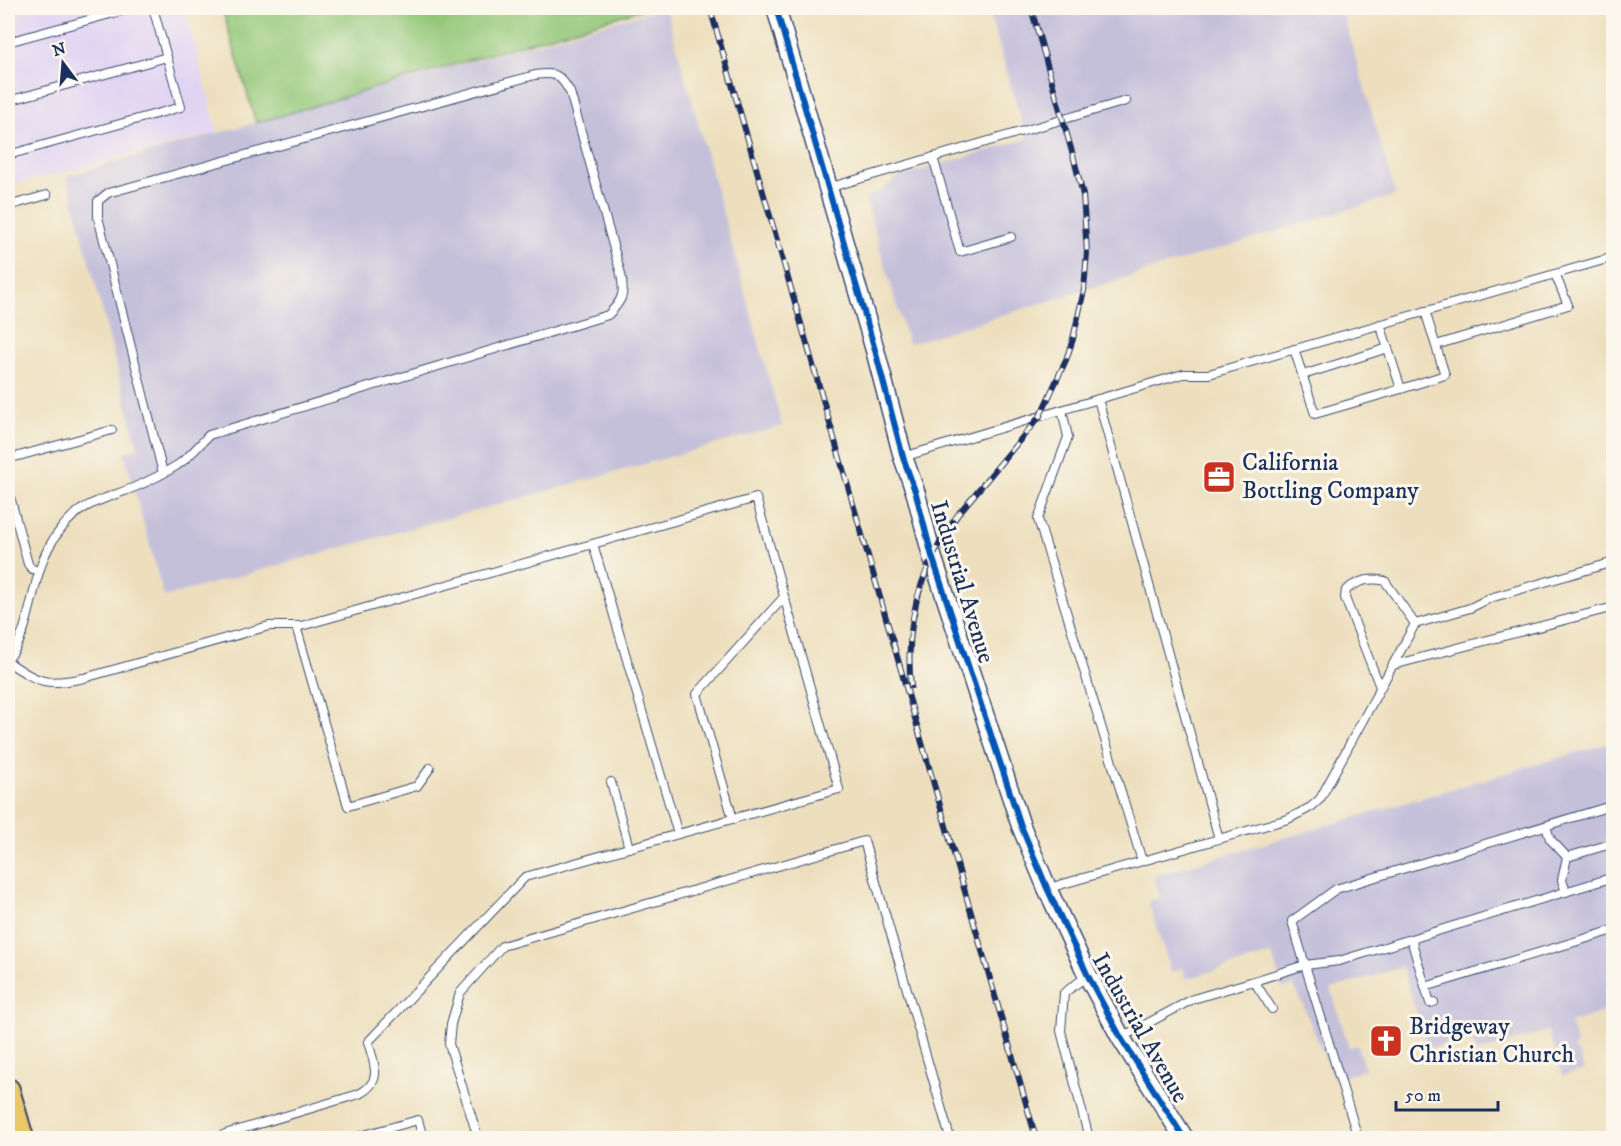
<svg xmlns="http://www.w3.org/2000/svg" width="1621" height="1146" font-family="'IM FELL DW Pica',serif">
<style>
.built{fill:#e1d4f3}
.industrial{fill:#c5c0da}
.green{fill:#94c879;stroke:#587c6c;stroke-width:1.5}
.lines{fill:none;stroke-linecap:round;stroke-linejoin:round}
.service-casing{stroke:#3a496c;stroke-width:10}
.tertiary-casing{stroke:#3a496c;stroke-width:21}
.primary-casing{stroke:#3a496c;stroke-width:26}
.service{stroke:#fff;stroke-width:8}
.tertiary{stroke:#fff;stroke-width:18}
.primary{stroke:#eac769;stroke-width:22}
.rail-casing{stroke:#1b2f5e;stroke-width:6}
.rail{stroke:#fbf7ec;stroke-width:4;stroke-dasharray:11;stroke-linecap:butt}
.cycleway-casing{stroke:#fbf7ec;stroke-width:10}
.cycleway{stroke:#0057b8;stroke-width:6}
.labels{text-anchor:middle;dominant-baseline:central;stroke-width:6;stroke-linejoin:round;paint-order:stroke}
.poi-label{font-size:24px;fill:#1b2f5e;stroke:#fbf7ec;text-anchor:start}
.street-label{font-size:24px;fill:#1b2f5e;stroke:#fbf7ec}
</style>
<rect width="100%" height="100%" fill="#fbf7ec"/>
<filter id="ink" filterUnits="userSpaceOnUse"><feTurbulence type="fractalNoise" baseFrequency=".0167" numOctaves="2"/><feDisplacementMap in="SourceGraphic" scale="12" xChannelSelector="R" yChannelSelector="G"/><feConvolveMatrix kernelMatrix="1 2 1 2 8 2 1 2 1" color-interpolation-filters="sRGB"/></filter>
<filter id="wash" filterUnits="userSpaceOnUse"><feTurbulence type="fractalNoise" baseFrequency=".008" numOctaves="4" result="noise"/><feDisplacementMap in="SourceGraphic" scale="24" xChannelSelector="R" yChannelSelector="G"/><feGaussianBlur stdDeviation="1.35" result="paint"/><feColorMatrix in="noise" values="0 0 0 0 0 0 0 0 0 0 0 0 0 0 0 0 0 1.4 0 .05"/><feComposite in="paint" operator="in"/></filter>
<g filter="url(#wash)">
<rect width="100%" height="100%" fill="#eddfbd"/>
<!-- built -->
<path class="built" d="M41 8H185L218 133 8 186V17Z"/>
<!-- industrial -->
<g class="industrial">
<path d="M662 8H666L782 426 164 597 124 452 138 448 67 176Z"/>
<path d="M988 8H1343L1342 12 1396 195 908 344 865 198 878 193 899 177 1027 139Z"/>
<path d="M1613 742V1009L1570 1023 1577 1045 1574 1046V1050L1577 1053H1579L1584 1070 1562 1076 1557 1059 1559 1058 1560 1053 1557 1050 1555 1051 1548 1031 1476 1053 1471 1036 1428 1049 1402 967 1331 989 1349 1048 1357 1045 1365 1070 1334 1079 1296 989 1293 986 1282 989 1272 954 1186 979 1183 968 1171 972 1148 901 1160 897 1154 876Z"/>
</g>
<!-- green -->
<path class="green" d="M222 8H647L256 123Z"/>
</g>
<g filter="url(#ink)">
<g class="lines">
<defs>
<g id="service">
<path d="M8 42 132 8"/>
<path d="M8 101 167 57"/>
<path d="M8 155 181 107 153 8"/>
<path d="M933 157 960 252 1011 237"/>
<path d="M828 188 1126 101"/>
<path d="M8 206 47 195"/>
<path d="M1436 345 1568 305 1555 274"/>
<path d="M1294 349 1315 414 1401 389 1380 324"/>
<path d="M1303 375 1388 348"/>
<path d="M1401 389 1445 375 1425 311"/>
<path d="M1098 399 1219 839"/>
<path d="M1062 410 1068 437 1038 519 1142 861"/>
<path d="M903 457 1183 374H1209L1614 257"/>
<path d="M8 459 112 430"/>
<path d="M8 489 28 564 32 569 39 571"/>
<path d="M593 544 678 834"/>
<path d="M296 626 348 806 417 786 430 768"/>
<path d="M8 659C27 638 31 596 40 569 44 555 51 541 61 529 81 502 106 499 135 487 149 481 163 474 176 466 188 459 199 445 209 435L608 315C623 300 625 294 621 274L570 92C560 74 555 72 535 75L108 193 98 201V217L163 473"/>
<path d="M8 662C40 683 45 686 84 678L269 626H301L756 498 839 789 525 877 368 1042C374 1064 384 1081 359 1094L225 1134 218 1138"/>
<path d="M1393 665 1614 607"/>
<path d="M1380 687 1345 598 1346 590C1358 580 1370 577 1385 581L1415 624"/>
<path d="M611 782 629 848"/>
<path d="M733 819 697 694 784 597"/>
<path d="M1546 826 1550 839 1567 857 1562 880 1566 892"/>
<path d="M1567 857 1614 843"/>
<path d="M1049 888 1288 819 1311 807 1320 799 1415 624 1470 608 1490 598 1614 562"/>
<path d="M1411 939 1430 1003 1434 1002"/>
<path d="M1087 976 1064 993 1061 1031 1089 1138"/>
<path d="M1254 981 1305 965 1292 921 1336 889 1614 805"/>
<path d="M1425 987 1614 930"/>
<path d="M1122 1037 1193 999 1254 981 1272 1009"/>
<path d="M353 1138 418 1120 423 1138"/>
<path d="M478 1138 449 1044 451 1024 460 993 502 946 864 841 950 1138"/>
<path d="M1358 1138 1305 965 1339 961 1614 877"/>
</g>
<path id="tertiary" d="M776 8 875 350 903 457 916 494 932 556 1021 826 1047 888 1088 976 1121 1038 1184 1138"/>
<path id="primary" d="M8 1090 22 1138"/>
</defs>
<!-- service casing -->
<use href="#service" class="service-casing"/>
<!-- tertiary casing -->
<use href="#tertiary" class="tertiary-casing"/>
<!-- primary casing -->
<use href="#primary" class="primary-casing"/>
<!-- service -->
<use href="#service" class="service"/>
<!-- tertiary -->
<use href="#tertiary" class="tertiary"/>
<!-- primary -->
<use href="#primary" class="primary"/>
<defs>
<g id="rail">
<path d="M710 8 1036 1138"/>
<path d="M911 686C904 622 921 565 959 513L1040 416 1066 360 1073 339 1084 290 1087 252 1083 195 1074 159 1031 8"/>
</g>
</defs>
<!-- rail casing -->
<use href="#rail" class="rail-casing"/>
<!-- rail -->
<use href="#rail" class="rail"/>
<defs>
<path id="cycleway" d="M776 8 875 350 903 457 916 494 932 556 1021 826 1047 888 1088 976 1121 1038 1184 1138"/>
</defs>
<!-- cycleway casing -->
<use href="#cycleway" class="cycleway-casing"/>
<!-- cycleway -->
<use href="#cycleway" class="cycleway"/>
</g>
</g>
<!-- icons -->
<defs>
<symbol id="office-square" viewBox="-11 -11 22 22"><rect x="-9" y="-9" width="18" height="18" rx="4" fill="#c8321e" stroke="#fbf7ec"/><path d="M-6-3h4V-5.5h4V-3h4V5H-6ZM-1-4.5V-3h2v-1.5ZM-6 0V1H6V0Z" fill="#fff"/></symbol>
<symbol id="church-square" viewBox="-11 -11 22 22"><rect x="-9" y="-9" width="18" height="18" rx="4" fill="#c8321e" stroke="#fbf7ec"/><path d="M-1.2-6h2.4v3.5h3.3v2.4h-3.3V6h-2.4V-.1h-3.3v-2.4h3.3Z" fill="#fff"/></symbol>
</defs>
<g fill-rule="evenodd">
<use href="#office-square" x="1200" y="458" width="38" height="38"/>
<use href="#church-square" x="1367" y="1022" width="38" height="38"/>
</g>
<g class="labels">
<!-- poi labels -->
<g class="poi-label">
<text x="1242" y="463">California<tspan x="1242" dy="28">Bottling Company</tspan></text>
<text x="1409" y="1027">Bridgeway<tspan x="1409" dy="28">Christian Church</tspan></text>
</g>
<!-- street labels -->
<g class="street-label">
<text transform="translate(962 582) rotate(73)">Industrial Avenue</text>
<text transform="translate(1140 1028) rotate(60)">Industrial Avenue</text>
</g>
</g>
<!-- margin -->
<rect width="1621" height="1146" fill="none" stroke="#fbf7ec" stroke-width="30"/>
<!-- north arrow -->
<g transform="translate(63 63) rotate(344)" stroke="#fbf7ec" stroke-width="4.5" paint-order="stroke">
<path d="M0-4.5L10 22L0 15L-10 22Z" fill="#1b2f5e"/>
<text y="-9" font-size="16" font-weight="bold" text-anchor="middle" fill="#1b2f5e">N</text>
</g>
<!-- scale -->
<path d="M1396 1101v9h102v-9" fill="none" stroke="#1b2f5e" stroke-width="3"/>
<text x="1405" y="1101" font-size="18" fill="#1b2f5e" stroke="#fbf7ec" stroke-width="4.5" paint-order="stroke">50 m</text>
</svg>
